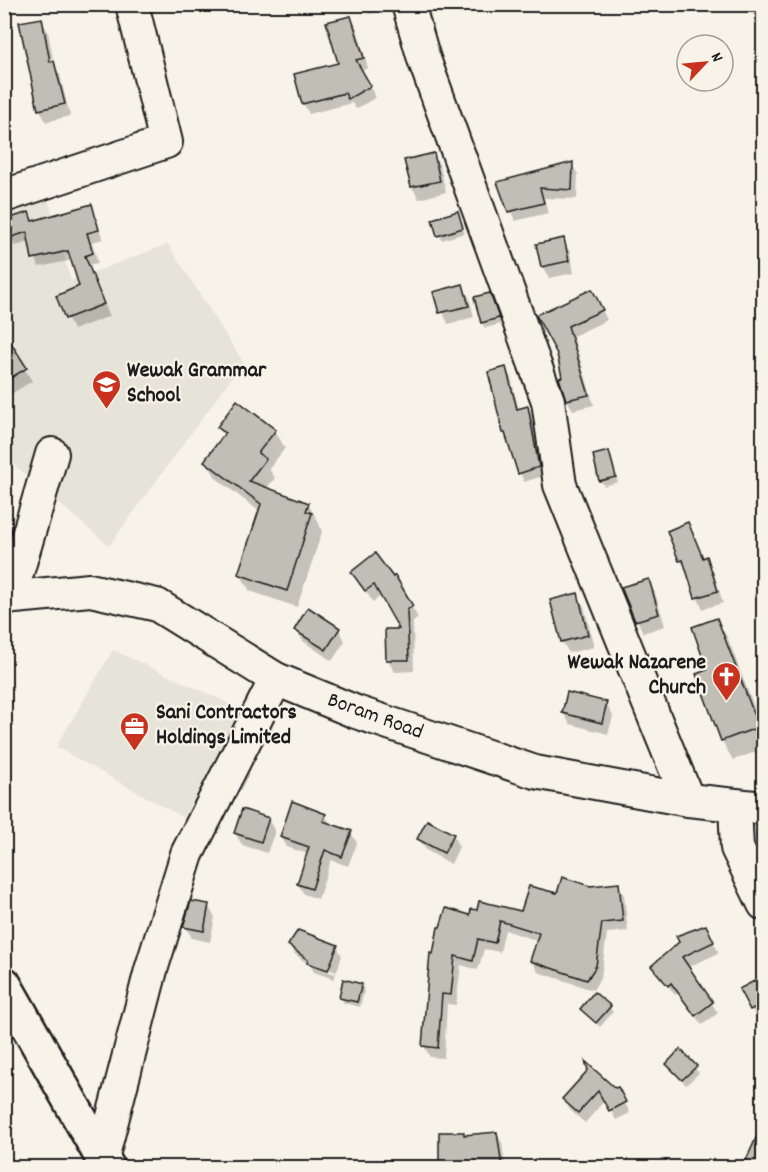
<svg xmlns="http://www.w3.org/2000/svg" width="768" height="1172" font-family="Dekko,sans-serif">
<style>
.built{fill:#e6e3d9}
.shadow{fill:#0003}
.building{fill:#c0beb5;stroke:#1c1c1c;stroke-width:1.5}
.lines{fill:none;stroke-linecap:round;stroke-linejoin:round}
.minor-casing{stroke:#1c1c1c;stroke-width:36}
.major-casing{stroke:#1c1c1c;stroke-width:38}
.minor{stroke:#f7f3e8;stroke-width:32}
.major{stroke:#f7f3e8;stroke-width:33}
.labels{text-anchor:middle;dominant-baseline:central;stroke-width:4.5;stroke-linejoin:round;paint-order:stroke}
.poi-label{font-size:22px;font-weight:bold;fill:#1c1c1c;stroke:#f7f3e8;text-anchor:start}
.street-label{font-size:22px;fill:#1c1c1c;stroke:#f7f3e8}
</style>
<rect width="100%" height="100%" fill="#f7f3e8"/>
<filter id="ink" filterUnits="userSpaceOnUse"><feTurbulence type="fractalNoise" baseFrequency=".0167" numOctaves="2"/><feDisplacementMap in="SourceGraphic" scale="12" xChannelSelector="R" yChannelSelector="G"/><feConvolveMatrix kernelMatrix="1 2 1 2 8 2 1 2 1" color-interpolation-filters="sRGB"/></filter>
<g filter="url(#ink)">
<!-- built -->
<g class="built">
<path d="M47 195 71 281 168 244 243 362 109 546 5 457V208Z"/>
<path d="M113 650 241 709 186 819 56 747Z"/>
</g>
<!-- shadow -->
<g class="shadow">
<path d="M363 4H384L386 10 369 14Z"/>
<path d="M432 4H452L453 5 437 13Z"/>
<path d="M351 18 357 28 368 68 360 71 376 97 356 109 352 103 309 114 303 103 340 64Z"/>
<path d="M41 20 48 32 54 65 60 75 70 116 46 122 40 110 20 23Z"/>
<path d="M433 155 440 166 446 192 419 199 412 187 406 161Z"/>
<path d="M572 164 578 174 577 199 544 198 548 213 515 221 499 183Z"/>
<path d="M91 206 103 239 92 242 98 263 77 267 73 260 39 267 30 242 15 246 10 237 29 214 33 222Z"/>
<path d="M457 213 465 233 442 240 439 235Z"/>
<path d="M563 240 570 252 574 273 549 278 543 267 538 245Z"/>
<path d="M4 274 8 286 4 287Z"/>
<path d="M92 278 110 316 73 330 58 296 80 287Z"/>
<path d="M462 285 469 297 474 317 448 324 435 293Z"/>
<path d="M492 300 501 324 485 328 482 323Z"/>
<path d="M597 300 607 320 573 336 594 405 573 410 567 400 558 353 538 316Z"/>
<path d="M4 335 32 381 8 396 4 391Z"/>
<path d="M506 369 511 378 519 410 528 407 533 416 543 476 524 482 504 433Z"/>
<path d="M218 427 275 431 285 448 269 469 275 478 266 489 308 504 318 521 322 532 297 607 250 591 240 574 260 512 216 478 206 461 224 437Z"/>
<path d="M609 453 618 482 604 486 601 481Z"/>
<path d="M688 524 704 559 713 570 723 603 703 609 697 597 689 572 681 561 669 532Z"/>
<path d="M353 572 395 577 418 618 413 622 414 671 395 672 388 660 402 630 382 595 373 602Z"/>
<path d="M649 581 655 593 665 626 643 633 623 588Z"/>
<path d="M577 595 584 606 594 647 569 653 562 641Z"/>
<path d="M717 620 728 639 764 733V749L733 760 722 741 698 675 709 671Z"/>
<path d="M339 629 345 641 332 661 303 641 296 630Z"/>
<path d="M606 704 613 716 608 734 570 724 563 713Z"/>
<path d="M325 815 331 825 351 832 357 843 348 866 331 860 318 899 304 894 298 884 308 854 287 847 281 836Z"/>
<path d="M268 819 275 831 267 853 242 845 235 833Z"/>
<path d="M453 835 459 847 451 864 426 850 419 839Z"/>
<path d="M618 884 624 895 628 931 607 933 601 977 593 990 538 972 532 961 538 941 505 930 500 952 484 949 478 970 461 965 456 1005 447 1004 444 1058 430 1057 424 1046 434 955 471 917 522 913 558 895 590 887Z"/>
<path d="M208 906 215 917 210 942 192 938 185 926Z"/>
<path d="M711 937 719 953 688 967 718 1013 702 1025 678 993 675 995 653 966 681 943Z"/>
<path d="M290 945 337 946 342 956 334 979 314 972 310 965 335 974 336 972 309 962V965L295 954Z"/>
<path d="M361 985 364 991 360 1007 344 1003 341 998Z"/>
<path d="M741 989 764 991V1010L755 1015Z"/>
<path d="M609 1007 613 1012 600 1027 582 1009Z"/>
<path d="M680 1051 699 1073 686 1085 668 1064Z"/>
<path d="M764 1055V1065L760 1058Z"/>
<path d="M589 1070 623 1099 630 1113 616 1120 605 1100 585 1123 570 1110 564 1099Z"/>
<path d="M441 1133 465 1137 496 1133 502 1143 505 1168H471L467 1163 466 1168H440Z"/>
<path d="M20 1162 23 1168H7Z"/>
</g>
<!-- building -->
<g class="building">
<path d="M351 16 364 58 356 60 371 86 348 99 345 93 302 104 294 74 338 63 326 22Z"/>
<path d="M42 18 50 62 54 61 65 104 38 110 19 22Z"/>
<path d="M434 153 440 181 411 187 404 160Z"/>
<path d="M573 162 572 190 540 188 544 203 508 212 497 182Z"/>
<path d="M92 204 99 230 87 233 93 253 85 256 104 304 65 319 56 296 79 286 68 251 32 259 27 232 9 238 4 220 29 212 32 221Z"/>
<path d="M458 211 463 228 437 236 432 219Z"/>
<path d="M564 238 569 261 541 267 536 244Z"/>
<path d="M463 284 469 306 439 313 433 292Z"/>
<path d="M592 289 603 310 568 326 589 395 566 400 559 378 562 377 557 354 536 315Z"/>
<path d="M490 293 499 318 481 323 474 297Z"/>
<path d="M4 332 27 368 4 382Z"/>
<path d="M506 367 517 409 528 406 539 467 518 474 505 433H503L488 372Z"/>
<path d="M237 400 276 430 258 453 266 459 249 481 309 503 306 511 312 513 287 591 238 574 261 504 204 461 225 433 217 427Z"/>
<path d="M609 451 616 477 599 481 593 455Z"/>
<path d="M688 522 703 558 707 556 718 591 695 598 683 560 679 561 667 531Z"/>
<path d="M375 553 393 577 395 575 413 606 407 610 409 660H386L385 629H399L374 585 365 591 351 572Z"/>
<path d="M649 579 659 614 635 621 621 587Z"/>
<path d="M578 593 588 635 561 642 550 600Z"/>
<path d="M308 607 340 628 326 650 294 630Z"/>
<path d="M717 618 759 727 721 741 696 674 707 670 692 627Z"/>
<path d="M567 692 607 702 602 723 562 713Z"/>
<path d="M292 801 326 814 323 821 352 831 342 857 325 850 312 889 297 884 309 847 280 837Z"/>
<path d="M242 809 269 818 261 842 234 833Z"/>
<path d="M427 820 454 834 444 853 417 839Z"/>
<path d="M562 877 590 886 619 883 623 921 602 923 596 966 587 980 530 961 539 933 500 921 495 943 478 939 473 961 455 956 451 995 442 994 438 1048 422 1046 430 953 433 954 438 927H440L446 908 470 915 471 909 477 910 479 901 521 911 529 886 557 893Z"/>
<path d="M191 901 209 904 204 931 183 927Z"/>
<path d="M706 925 714 942 682 957 713 1002 695 1016 671 983 668 986 651 966 679 942 676 936Z"/>
<path d="M298 930 338 945 328 970 307 963 308 960 288 945Z"/>
<path d="M343 979 362 984 357 1002 339 998Z"/>
<path d="M758 979 764 989V1003L750 1010 739 989Z"/>
<path d="M594 992 611 1006 596 1023 580 1009Z"/>
<path d="M680 1049 697 1066 682 1080 666 1064Z"/>
<path d="M585 1061 615 1088 618 1087 626 1102 609 1111 598 1091 578 1113 562 1099 588 1070Z"/>
<path d="M764 1120V1167H743Z"/>
<path d="M439 1132H464V1135L497 1132 502 1167H439Z"/>
</g>
<g class="lines">
<defs>
<g id="minor">
<path d="M408 4 424 59 548 401 560 485 688 800"/>
<path d="M4 196 166 142 132 4"/>
<path d="M10 597 52 454"/>
<path d="M4 598 90 590 157 605 276 679 356 712 535 772 688 800 764 808"/>
<path d="M735 805 737 848 764 904"/>
<path d="M102 1159 151 970 187 854 276 679"/>
</g>
<path id="major" d="M4 984 108 1168"/>
</defs>
<!-- minor casing -->
<use href="#minor" class="minor-casing"/>
<!-- major casing -->
<use href="#major" class="major-casing"/>
<!-- minor -->
<use href="#minor" class="minor"/>
<!-- major -->
<use href="#major" class="major"/>
</g>
</g>
<!-- icons -->
<defs>
<symbol id="school-pin" viewBox="-11 -11 22 30"><path d="M0 17L-7.5 6A9.5 9.5 0 1 1 7.5 6Z" fill="#c8321e" stroke="#f7f3e8"/><path d="M0-5L7-2L0 1L-7-2ZM-4 1L0 2.5L4 1V4Q0 6-4 4Z" fill="#fff"/></symbol>
<symbol id="church-pin" viewBox="-11 -11 22 30"><path d="M0 17L-7.5 6A9.5 9.5 0 1 1 7.5 6Z" fill="#c8321e" stroke="#f7f3e8"/><path d="M-1.2-6h2.4v3.5h3.3v2.4h-3.3V6h-2.4V-.1h-3.3v-2.4h3.3Z" fill="#fff"/></symbol>
<symbol id="office-pin" viewBox="-11 -11 22 30"><path d="M0 17L-7.5 6A9.5 9.5 0 1 1 7.5 6Z" fill="#c8321e" stroke="#f7f3e8"/><path d="M-6-3h4V-5.5h4V-3h4V5H-6ZM-1-4.5V-3h2v-1.5ZM-6 0V1H6V0Z" fill="#fff"/></symbol>
</defs>
<g fill-rule="evenodd">
<use href="#school-pin" x="90" y="368" width="33" height="45"/>
<use href="#church-pin" x="710" y="660" width="33" height="45"/>
<use href="#office-pin" x="118" y="710" width="33" height="45"/>
</g>
<g class="labels">
<!-- poi labels -->
<g class="poi-label">
<text x="127" y="371">Wewak Grammar<tspan x="127" dy="25">School</tspan></text>
<text x="706" y="663" text-anchor="end">Wewak Nazarene<tspan x="706" dy="25">Church</tspan></text>
<text x="156" y="713">Sani Contractors<tspan x="156" dy="25">Holdings Limited</tspan></text>
</g>
<!-- street labels -->
<g class="street-label">
<text transform="translate(375 717) rotate(20)">Boram Road</text>
</g>
</g>
<!-- margin -->
<rect width="768" height="1172" fill="none" stroke="#f7f3e8" stroke-width="24"/>
<rect x="12" y="12" width="744" height="1148" fill="none" stroke="#1c1c1c" stroke-width="2" filter="url(#ink)"/>
<!-- north arrow -->
<g transform="translate(705 63) rotate(64)"><circle r="28" fill="#f7f3e8" stroke="#9f9d96" stroke-width="1.5"/>
<path d="M0-4.5L10 22L0 15L-10 22Z" fill="#c8321e"/>
<text y="-9" font-size="16" font-weight="bold" text-anchor="middle" fill="#1c1c1c">N</text>
</g>
</svg>
